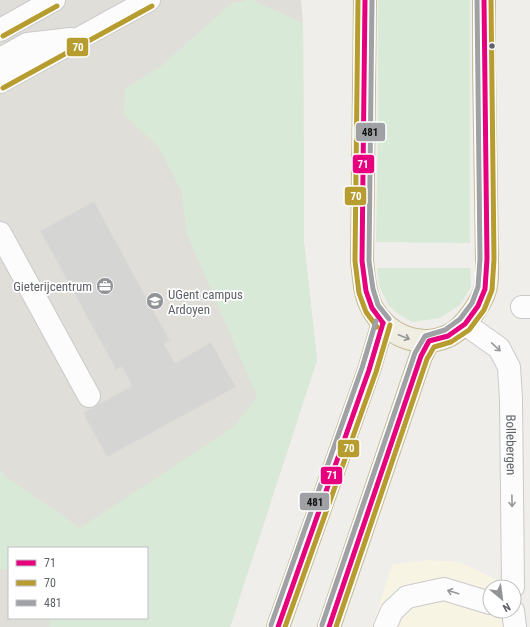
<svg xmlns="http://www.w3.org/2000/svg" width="530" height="627" font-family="'Roboto Condensed',sans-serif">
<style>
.commercial{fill:#f7f4e4}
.education{fill:#dfded8;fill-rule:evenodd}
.green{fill:#d8ead7}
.building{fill:#d5d5d3;stroke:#deddd9}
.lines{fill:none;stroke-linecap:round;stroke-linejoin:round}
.minor-casing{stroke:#cbcacb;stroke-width:24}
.highway-casing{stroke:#c7bc96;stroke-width:24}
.minor{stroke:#fdfcfc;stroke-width:22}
.highway{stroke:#f0eee3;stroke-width:22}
.bus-1-casing{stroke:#fff;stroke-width:8}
.bus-2-casing{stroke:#fff;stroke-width:8}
.bus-3-casing{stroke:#fff;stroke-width:8}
.bus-1{stroke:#e6007e;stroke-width:5}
.bus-2{stroke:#b79c2f;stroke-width:5}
.bus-3{stroke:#9fa1a4;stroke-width:5}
.oneway{stroke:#929393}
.oneway2{stroke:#96989c}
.bus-dot{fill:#5f6268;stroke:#fff;stroke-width:1.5}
.labels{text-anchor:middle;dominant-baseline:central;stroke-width:3.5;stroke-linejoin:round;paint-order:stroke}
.poi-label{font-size:13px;fill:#5f6268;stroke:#fff;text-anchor:end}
.street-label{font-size:13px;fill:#5f6268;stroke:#fff}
.line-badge{stroke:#fff;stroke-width:1.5}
.badge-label{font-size:11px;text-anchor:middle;font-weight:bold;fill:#fff}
.pale-badge-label{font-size:11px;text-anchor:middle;font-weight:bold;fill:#111}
</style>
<rect width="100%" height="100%" fill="#efeeea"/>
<!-- commercial -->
<path class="commercial" d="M426 560 460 562 506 584V587H490V611H508L509 627H372L392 565Z"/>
<!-- education -->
<path class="education" d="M0 0H301L303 23 304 242 317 360 230 627H0ZM9 548H147V618H9Z"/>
<!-- green -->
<g class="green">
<path d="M247 0H252L303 23 304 242 317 360 230 627H50V618H147V548H9V570L0 569V469L5 476 80 528 235 426 257 396 187 234 182 192 158 146 124 115 125 89 160 67 231 4Z"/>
<path d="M378 0H470V243L376 242 378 131Z"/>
<path d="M377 268H470L471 287 460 305 440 318 412 322 400 315 389 306 379 286Z"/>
</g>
<!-- building -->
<path class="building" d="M94 201 170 341 164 344 175 363 211 342 236 387 107 457 83 413 132 386 122 367 116 370 40 231Z"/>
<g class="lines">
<defs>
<g id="minor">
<path d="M0 30 54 0"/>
<path d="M0 59 27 44 71 39"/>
<path d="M0 82 149 0"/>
<path d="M0 233 89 396"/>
<path d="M522 307H530"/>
<path id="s1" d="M465 324 499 348 509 367 511 399 513 587"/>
<path d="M513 611 515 627"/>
<path d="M385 627 392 611 407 597 444 589 490 603"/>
</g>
<g id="highway">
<path d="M365 0 362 261C364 276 364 294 372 308 387 335 419 349 448 336 458 332 466 322 472 314 477 307 483 298 485 290 488 281 487 269 487 259L484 69V0"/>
<path d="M278 627 369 370 383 323"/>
<path d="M329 627 421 356 429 341"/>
</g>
</defs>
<!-- minor casing -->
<use href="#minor" class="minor-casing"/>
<!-- highway casing -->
<use href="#highway" class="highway-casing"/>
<!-- minor -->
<use href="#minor" class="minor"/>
<!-- highway -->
<use href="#highway" class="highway"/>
<defs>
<g id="bus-1">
<path d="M365 0 362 261 366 291 372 308 383 323"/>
<path d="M278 627 369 370 383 323"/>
<path d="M329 627 421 356 429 341 448 336 465 324 478 306 485 289 487 259 484 0"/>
</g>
<g id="bus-2">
<path d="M358 0 355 261 359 293 366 312 377 327"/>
<path d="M3 36 57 6"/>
<path d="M3 88 152 6"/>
<path d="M285 627 376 372 390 325"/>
<path d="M336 627 427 359 434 347 451 342 469 330 484 310 492 290 494 259 491 0"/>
</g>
<g id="bus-3">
<path d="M372 0 369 261 373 289 378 305 389 319"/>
<path d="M271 625 362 368 376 321"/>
<path d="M322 625 415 353 425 336 445 330 460 319 472 303 478 287 480 259 477 0"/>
</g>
</defs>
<!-- bus-1 casing -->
<use href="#bus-1" class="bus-1-casing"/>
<!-- bus-2 casing -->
<use href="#bus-2" class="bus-2-casing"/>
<!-- bus-3 casing -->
<use href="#bus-3" class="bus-3-casing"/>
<!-- bus-1 -->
<use href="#bus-1" class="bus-1"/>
<!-- bus-2 -->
<use href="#bus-2" class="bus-2"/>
<!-- bus-3 -->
<use href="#bus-3" class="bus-3"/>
</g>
<!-- one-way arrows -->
<defs><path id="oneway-shaft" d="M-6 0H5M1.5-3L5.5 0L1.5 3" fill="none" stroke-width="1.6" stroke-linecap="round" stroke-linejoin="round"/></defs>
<use class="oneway" href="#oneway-shaft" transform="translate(404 337) rotate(22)"/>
<g class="oneway2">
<use href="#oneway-shaft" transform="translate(496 347) rotate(43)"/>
<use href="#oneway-shaft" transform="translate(512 501) rotate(89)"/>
<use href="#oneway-shaft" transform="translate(453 592) rotate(-163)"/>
</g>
<!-- icons -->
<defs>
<symbol id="office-disc" viewBox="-11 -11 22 22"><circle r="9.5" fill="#919396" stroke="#fff"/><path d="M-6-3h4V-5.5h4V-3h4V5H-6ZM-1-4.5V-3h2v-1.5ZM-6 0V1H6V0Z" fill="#fff"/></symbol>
<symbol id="university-disc" viewBox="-11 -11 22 22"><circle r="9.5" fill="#919396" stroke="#fff"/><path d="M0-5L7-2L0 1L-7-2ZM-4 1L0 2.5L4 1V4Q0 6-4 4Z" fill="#fff"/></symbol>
</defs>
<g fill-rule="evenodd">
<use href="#office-disc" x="95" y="276" width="20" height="20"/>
<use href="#university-disc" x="145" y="291" width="20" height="20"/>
</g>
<!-- markers -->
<circle class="bus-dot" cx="492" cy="46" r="3.5"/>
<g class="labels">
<!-- poi labels -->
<g class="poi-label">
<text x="92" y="286">Gieterijcentrum</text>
<text x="168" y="294" text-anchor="start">UGent campus<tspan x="168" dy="15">Ardoyen</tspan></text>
</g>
<!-- street labels -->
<g class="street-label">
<text stroke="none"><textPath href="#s1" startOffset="141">Bollebergen</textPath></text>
</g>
</g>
<g class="line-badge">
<rect x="66" y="37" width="23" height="20" rx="4" fill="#b79c2f"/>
<rect x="355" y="122" width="31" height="20" rx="4" fill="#9fa1a4"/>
<rect x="352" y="154" width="23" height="20" rx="4" fill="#e6007e"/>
<rect x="344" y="186" width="23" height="20" rx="4" fill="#b79c2f"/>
<rect x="337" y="439" width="23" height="19" rx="4" fill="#b79c2f"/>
<rect x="320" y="466" width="23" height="19" rx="4" fill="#e6007e"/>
<rect x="299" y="492" width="31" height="19" rx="4" fill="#9fa1a4"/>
</g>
<g class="badge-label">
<text x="78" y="51">70</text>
<text x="363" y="168">71</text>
<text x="356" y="200">70</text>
<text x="349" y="452">70</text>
<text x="332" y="479">71</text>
</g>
<g class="pale-badge-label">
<text x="370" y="136">481</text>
<text x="315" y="506">481</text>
</g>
<!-- legend -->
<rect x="8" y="547" width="140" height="72" fill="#ffffff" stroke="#bfc0c3"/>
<rect x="16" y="560" width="20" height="6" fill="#e6007e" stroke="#bfc0c3"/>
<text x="44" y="567" font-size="12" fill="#5f6268">71</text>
<rect x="16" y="580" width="20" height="6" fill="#b79c2f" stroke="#bfc0c3"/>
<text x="44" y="587" font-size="12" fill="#5f6268">70</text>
<rect x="16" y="600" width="20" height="6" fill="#9fa1a4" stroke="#bfc0c3"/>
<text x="44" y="607" font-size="12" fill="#5f6268">481</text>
<!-- north arrow -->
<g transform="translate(502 599) rotate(151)"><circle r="19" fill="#ffffff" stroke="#bfc0c3"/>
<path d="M0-3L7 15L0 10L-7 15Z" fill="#919396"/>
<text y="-6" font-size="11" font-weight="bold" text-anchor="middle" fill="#5f6268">N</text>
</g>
</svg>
